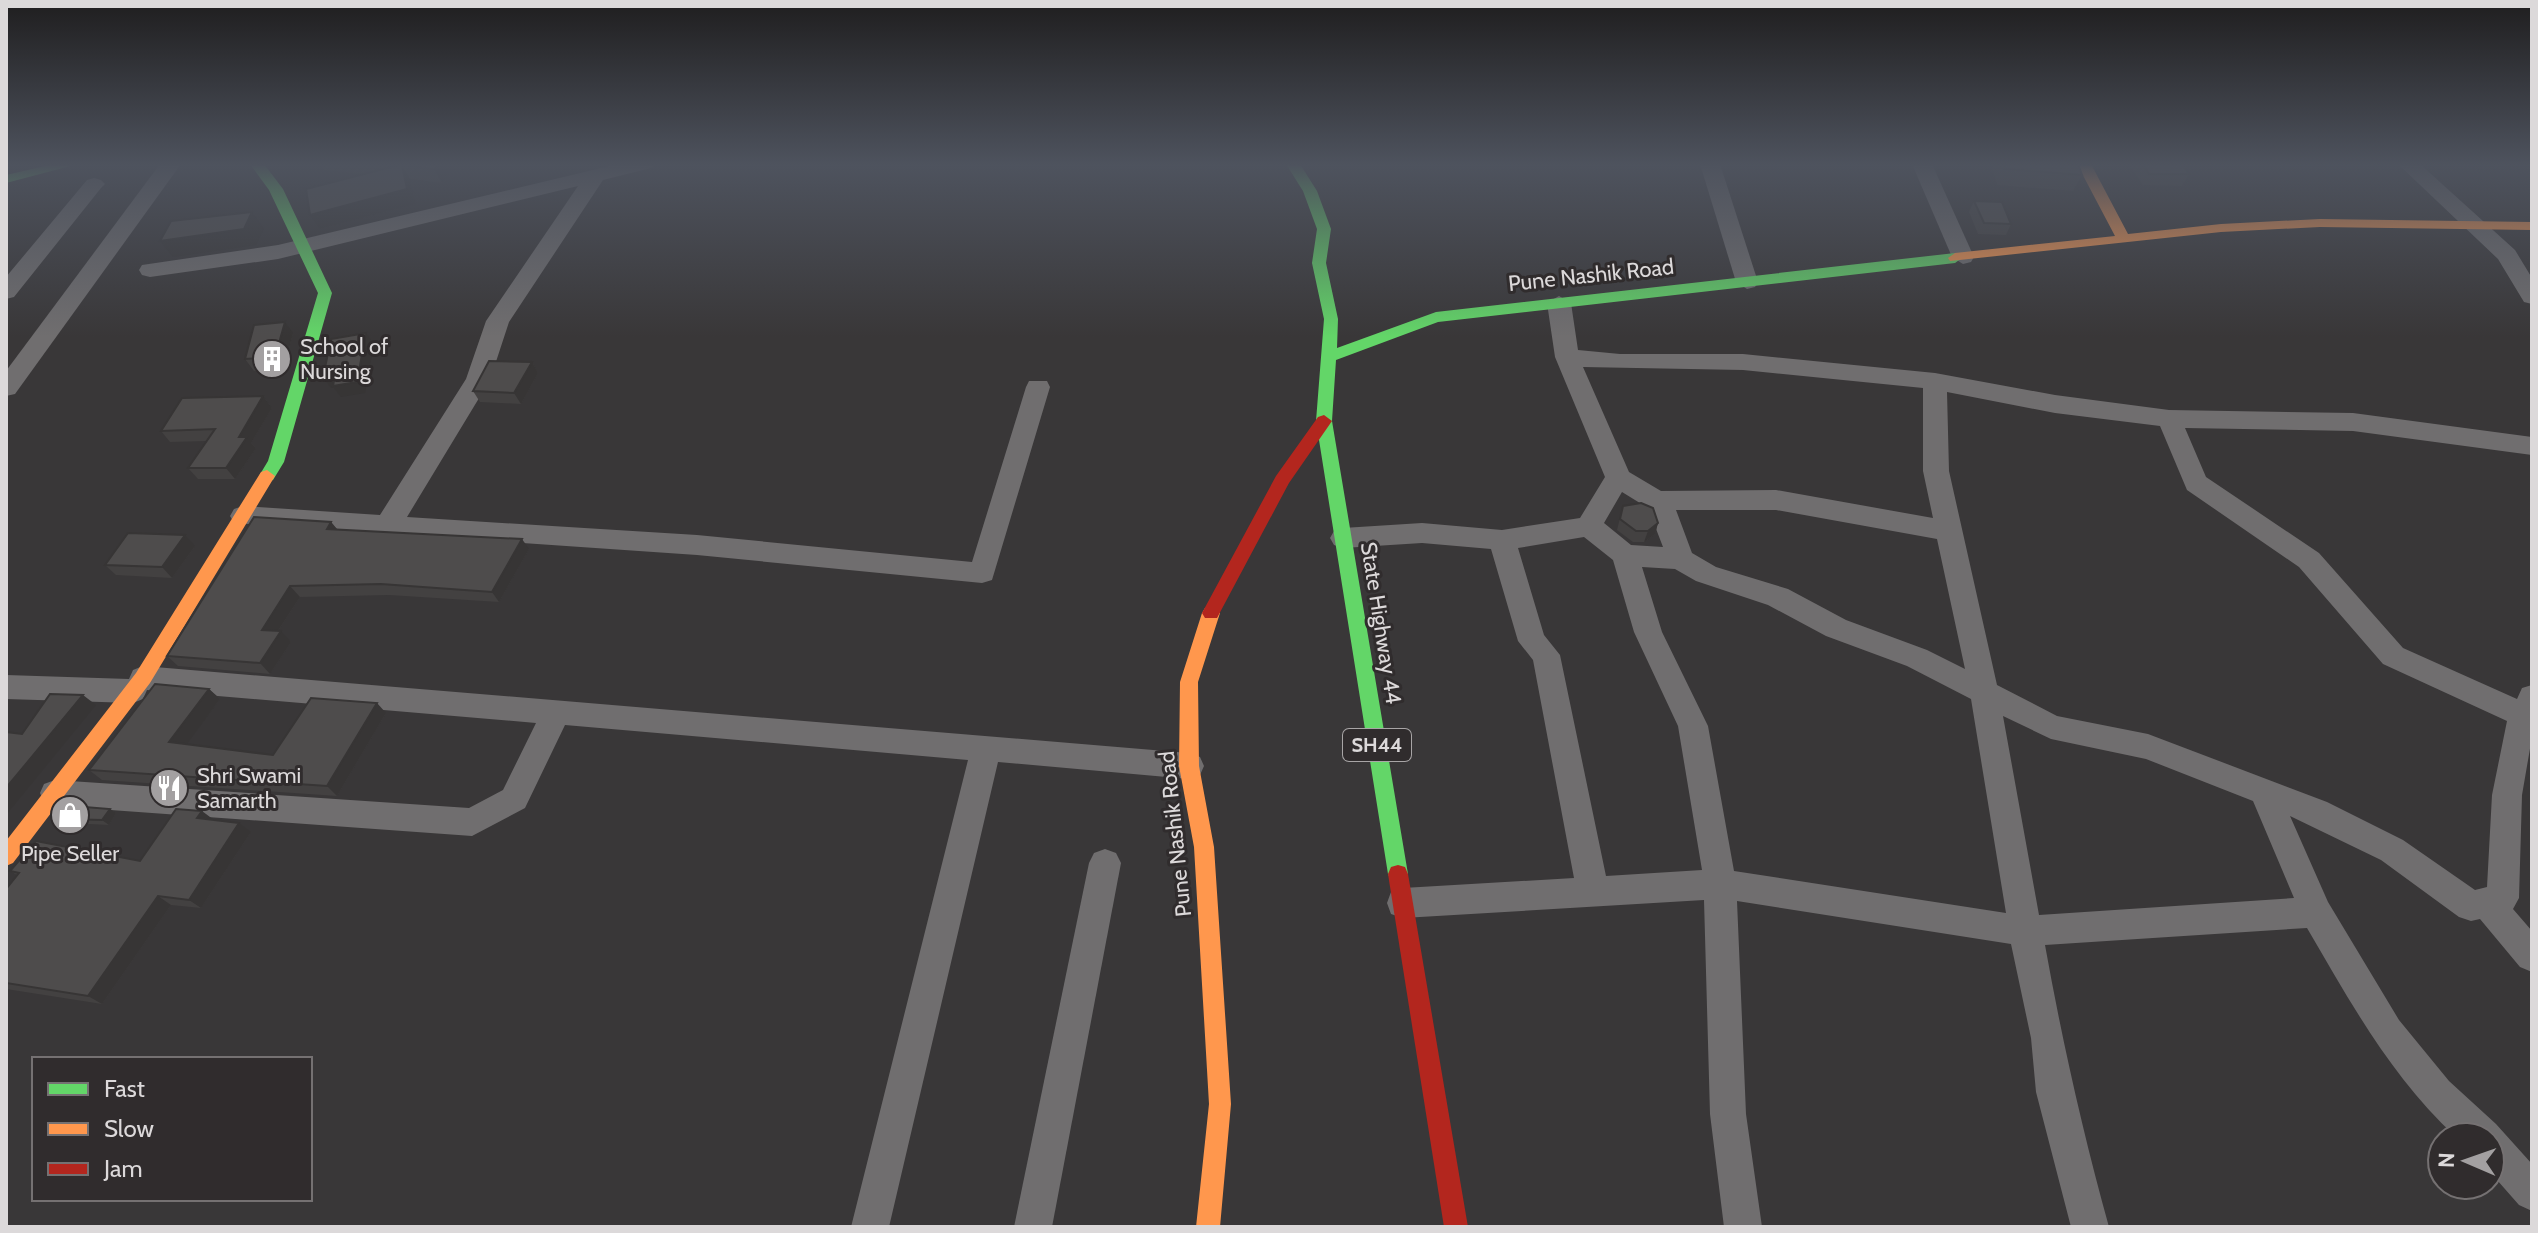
<svg xmlns="http://www.w3.org/2000/svg" width="2538" height="1233" font-family="Cabin,sans-serif">
<style>
.lines{fill:none;stroke-linecap:round;stroke-linejoin:round}
.street{fill:#706e6f;fill-rule:evenodd}
.fast{fill:#63d668;fill-rule:evenodd}
.slow{fill:#ff974d;fill-rule:evenodd}
.jam{fill:#b3261e;fill-rule:evenodd}
.wall{fill:#434141}
.shaded-wall{fill:#373535}
.building{fill:#4e4c4c;stroke:#373535;stroke-width:2}
.labels{text-anchor:middle;dominant-baseline:central;stroke-width:6;stroke-linejoin:round;paint-order:stroke}
.shield{fill:#302c2d;stroke:#a8a5a6;stroke-width:2}
.shield-label{font-size:20px;font-weight:bold;fill:#dcd9da}
.street-label{font-size:22px;fill:#dcd9da;stroke:#302c2d}
.poi-label{font-size:22px;fill:#dcd9da;stroke:#302c2d;text-anchor:start}
</style>
<rect width="100%" height="100%" fill="#393738"/>
<g class="lines">
<!-- street -->
<g class="street">
<path d="M160 164H181L15 394 6 396V371Z"/>
<path d="M618 164H654L651 168 603 180 509 322 490 380 407 517 697 535 972 562 1026 387 1029 381H1047L1050 387 992 580 982 583 697 555 234 523 230 516 234 509 243 506 380 515 466 379 486 321 578 186 278 259 150 277 142 275 139 270 142 265 278 245Z"/>
<path d="M1700 164H1720L1758 282 1755 287 1747 289 1736 282Z"/>
<path d="M1912 164H1932L1974 257 1971 262 1963 264 1952 257Z"/>
<path d="M2398 164H2420L2515 250 2532 278V304L2524 302 2498 259Z"/>
<path d="M94 178 101 180 105 184 101 188 14 297 6 299V277L87 180Z"/>
<path d="M1559 296 1571 303 1578 350 1620 354H1743L1935 373 2055 395 2169 410 2353 413 2532 437V455L2353 431 2185 428 2206 477 2319 553 2403 648 2517 699 2522 688 2532 685V737L2522 795 2519 898 2513 909 2532 931V972L2520 967 2480 919 2471 921 2459 917 2381 860 2290 816 2328 902 2399 1020 2449 1081 2496 1124 2532 1164V1211L2519 1205 2490 1172V1137H2456C2391 1077 2351 1003 2307 928L2045 945C2062 1040 2083 1133 2109 1227H2071L2036 1092 2031 1038 2011 944 1737 901 1746 1114 1762 1227H1724L1710 1114 1704 900 1403 918 1391 914 1387 903 1391 892 1403 888 1574 878 1533 660 1518 641 1491 549 1422 543 1343 548 1334 545 1330 538 1334 531 1343 528 1422 523 1502 530 1580 518 1605 477 1555 357 1547 303ZM1583 367 1743 370 1923 388V471L1933 518 1776 490 1661 491 1629 472ZM1947 392 2055 413 2160 426 2187 490 2299 567 2383 664 2507 721 2492 795 2487 887 2475 890 2403 840 2327 802 2148 734 2057 716 1997 685 1949 471ZM1622 492 1648 508 1663 547 1631 545 1604 523ZM1676 510H1776L1937 539 1965 669 1927 650 1846 620 1788 589 1716 567 1692 553ZM1584 537 1613 560 1634 632 1678 726 1702 870 1606 876 1560 655 1544 635 1518 548ZM1642 567 1675 569 1696 581 1768 605 1826 636 1907 666 1971 699 2006 913 1734 871 1708 726 1662 632ZM2003 716 2051 739 2146 759 2253 801 2294 898 2039 915Z"/>
<path d="M143 666 1189 753 1200 757 1204 766 1200 775 1189 779 998 762 889 1227H851L968 760 565 725 525 808 472 836 55 806 44 802 40 793 44 784 55 780 469 808 503 790 536 723 147 690 143 699 133 703 6 699V675L129 679 133 670Z"/>
<path d="M1105 849 1116 853 1121 863 1052 1227H1014L1089 863 1094 853Z"/>
</g>
<!-- fast -->
<g class="fast">
<path d="M54 164H78L6 183V175Z"/>
<path d="M250 164H264L283 189 332 293 284 462 273 480 267 482 259 476 268 461 318 293 269 190Z"/>
<path d="M1286 164H1300L1317 191 1331 229 1326 263 1338 319 1337 348 1436 312 1955 253 1962 258 1955 263 1438 322 1336 360 1332 421 1408 874 1405 881 1398 883 1391 881 1388 874 1316 421 1324 319 1312 263 1317 229 1303 191Z"/>
</g>
<!-- slow -->
<g class="slow">
<path d="M2077 164H2091L2128 234 2221 224 2320 219 2532 222V230L2320 227 2221 232 1950 261 1948 258 1955 253 2115 236Z"/>
<path d="M267 470 275 476 150 683 13 863 6 866V841L136 673 261 472Z"/>
<path d="M1211 606 1217 608 1220 613 1198 682 1199 766 1214 847 1231 1104 1220 1227H1196L1209 1104 1194 847 1179 766 1180 682 1202 613 1205 608Z"/>
</g>
<!-- jam -->
<g class="jam">
<path d="M1324 415 1332 421 1289 483 1217 618H1205L1202 613 1276 476 1318 417Z"/>
<path d="M1398 865 1405 867 1408 874 1468 1227H1444L1388 874 1391 867Z"/>
</g>
</g>
<!-- wall -->
<g class="wall">
<path d="M321 164H459L442 183 410 179 416 204 320 229 362 174 325 170Z"/>
<path d="M1991 164H2078L2082 175 2073 191 1997 185Z"/>
<path d="M2129 164H2182L2189 174 2182 186 2143 185Z"/>
<path d="M1974 201 2011 224 2006 235 1978 234 1969 212Z"/>
<path d="M293 333 284 368 254 371 245 359Z"/>
<path d="M532 362 538 373 521 404 480 402 473 391Z"/>
<path d="M263 396 272 408 251 443 256 448 235 479H198L188 468 207 441 170 442 161 431Z"/>
<path d="M1623 506 1658 523 1655 534 1644 542H1633L1617 530Z"/>
<path d="M331 522 337 529 529 549 499 602 389 595 300 597 278 631 291 642 270 674 178 666 167 656Z"/>
<path d="M195 546 172 578 116 575 105 565Z"/>
<path d="M209 689 220 699 186 744 273 755 386 713 337 796 102 780 89 770Z"/>
<path d="M110 809 116 813 109 825 69 823 62 819Z"/>
<path d="M212 820 251 832 201 908 171 905 102 1004 6 989V889L17 875 10 871 140 861Z"/>
</g>
<!-- shaded-wall -->
<g class="shaded-wall">
<path d="M438 164H459L442 183 434 169Z"/>
<path d="M402 165 410 179 416 204 320 229 310 215Z"/>
<path d="M252 212 264 229 256 245 173 257 160 241Z"/>
<path d="M285 322 293 333 284 368 275 357Z"/>
<path d="M366 333 374 344 365 393 341 397 334 388H331L323 377 335 375Z"/>
<path d="M532 362 538 373 521 404 514 393Z"/>
<path d="M263 396 272 408 251 443 256 448 235 479 226 468 239 437Z"/>
<path d="M331 522 340 533 327 529Z"/>
<path d="M1658 523 1655 534 1644 542 1648 531Z"/>
<path d="M185 535 195 546 172 578 162 567Z"/>
<path d="M522 539 529 549 499 602 492 592Z"/>
<path d="M290 586 300 597 272 640 262 630Z"/>
<path d="M281 631 291 642 270 674 260 663Z"/>
<path d="M209 689 220 699 181 752 169 742Z"/>
<path d="M83 695 96 705 6 815V788Z"/>
<path d="M377 703 386 713 337 796 327 786Z"/>
<path d="M110 809 116 813 109 825 102 820Z"/>
<path d="M202 811 214 820 197 818Z"/>
<path d="M239 823 251 832 201 908 189 900Z"/>
<path d="M158 896 171 905 102 1004 88 996Z"/>
</g>
<!-- building -->
<g class="building">
<path d="M391 164H438L434 169 402 165 407 189 310 215 306 189 399 165Z"/>
<path d="M2003 164H2078L2082 175 2005 169Z"/>
<path d="M2143 164H2182L2189 174H2149Z"/>
<path d="M1974 201 2002 202 2011 224 1984 223Z"/>
<path d="M252 212 244 229 160 241 171 221Z"/>
<path d="M285 322 275 357 245 359 254 325Z"/>
<path d="M366 333 357 382 333 386 335 375 323 377 331 339Z"/>
<path d="M489 361 532 362 514 393 473 391Z"/>
<path d="M263 396 239 437H247L226 468H188L215 429 161 431 182 398Z"/>
<path d="M1641 503 1653 508 1658 523 1648 531H1636L1620 519 1623 506Z"/>
<path d="M254 517 331 522 327 529 522 539 492 592 381 584 290 586 262 630 281 631 260 663 167 656Z"/>
<path d="M128 533 185 535 162 567 105 565Z"/>
<path d="M155 684 209 689 169 742 273 755 311 698 377 703 327 786 89 770Z"/>
<path d="M50 694 83 695 6 788V732L22 734Z"/>
<path d="M72 806 110 809 102 820 62 819Z"/>
<path d="M176 809 202 811 197 818 239 823 189 900 158 896 88 996 6 983V889L19 873 10 871 36 841 140 861Z"/>
</g>
<!-- sky -->
<linearGradient id="sky" x2="0" y2="1"><stop stop-color="#1f1e1f"/><stop offset="0.49" stop-color="#4e535e"/><stop offset="1" stop-color="#4e535e" stop-opacity="0"/></linearGradient>
<rect width="2538" height="337" fill="url(#sky)"/>
<!-- icons -->
<defs>
<symbol id="building-disc" viewBox="-11 -11 22 22"><circle r="9.5" fill="#a3a0a1" stroke="#302c2d"/><path d="M-4-6H4V6H1V3H-1V6H-4ZM-2.5-4.3h1.7v1.8h-1.7ZM.8-4.3h1.7v1.8H.8ZM-2.5-1h1.7V.8h-1.7ZM.8-1h1.7V.8H.8Z" fill="#fff"/></symbol>
<symbol id="restaurant-disc" viewBox="-11 -11 22 22"><circle r="9.5" fill="#a3a0a1" stroke="#302c2d"/><path d="M-5-6h1v4h1v-4h1v4h1v-4h1v5L-1.5 .5V6h-2V.5L-5-1ZM5-6V6H3V1.5H1.5Q1.5-4 5-6Z" fill="#fff"/></symbol>
<symbol id="shop-disc" viewBox="-11 -11 22 22"><circle r="9.5" fill="#a3a0a1" stroke="#302c2d"/><path d="M-5-2.5h2.3a2.7 3.5 0 0 1 5.4 0H5L5.5 6h-11ZM-1.5-2.5h3a1.5 2.3 0 0 0-3 0Z" fill="#fff"/></symbol>
</defs>
<g fill-rule="evenodd">
<use href="#building-disc" x="250" y="337" width="44" height="44"/>
<use href="#restaurant-disc" x="147" y="766" width="44" height="44"/>
<use href="#shop-disc" x="48" y="793" width="44" height="44"/>
</g>
<g class="labels">
<!-- shield labels -->
<rect class="shield" x="1343" y="729" width="68" height="32" rx="6"/>
<g class="shield-label">
<text x="1377" y="745">SH44</text>
</g>
<!-- street labels -->
<g class="street-label">
<text transform="translate(1591 275) rotate(-6)">Pune Nashik Road</text>
<text transform="translate(1381 623) rotate(81)">State Highway 44</text>
<text transform="translate(1175 834) rotate(-96)">Pune Nashik Road</text>
</g>
<!-- poi labels -->
<g class="poi-label">
<text x="300" y="346">School of<tspan x="300" dy="25">Nursing</tspan></text>
<text x="197" y="775">Shri Swami<tspan x="197" dy="25">Samarth</tspan></text>
<text x="70" y="853" text-anchor="middle">Pipe Seller</text>
</g>
</g>
<!-- border -->
<rect width="2538" height="1233" fill="none" stroke="#dcd9da" stroke-width="16"/>
<!-- legend -->
<rect x="32" y="1057" width="280" height="144" fill="#302c2d" stroke="#757172" stroke-width="2"/>
<rect x="48" y="1083" width="40" height="12" fill="#63d668" stroke="#757172" stroke-width="2"/>
<text x="104" y="1097" font-size="24" fill="#dcd9da">Fast</text>
<rect x="48" y="1123" width="40" height="12" fill="#ff974d" stroke="#757172" stroke-width="2"/>
<text x="104" y="1137" font-size="24" fill="#dcd9da">Slow</text>
<rect x="48" y="1163" width="40" height="12" fill="#b3261e" stroke="#757172" stroke-width="2"/>
<text x="104" y="1177" font-size="24" fill="#dcd9da">Jam</text>
<!-- north arrow -->
<g transform="translate(2466 1161) rotate(272)"><circle r="38" fill="#302c2d" stroke="#757172" stroke-width="2"/>
<path d="M0-6L14 30L0 20L-14 30Z" fill="#a3a0a1"/>
<text y="-12" font-size="22" font-weight="bold" text-anchor="middle" fill="#dcd9da">N</text>
</g>
</svg>
